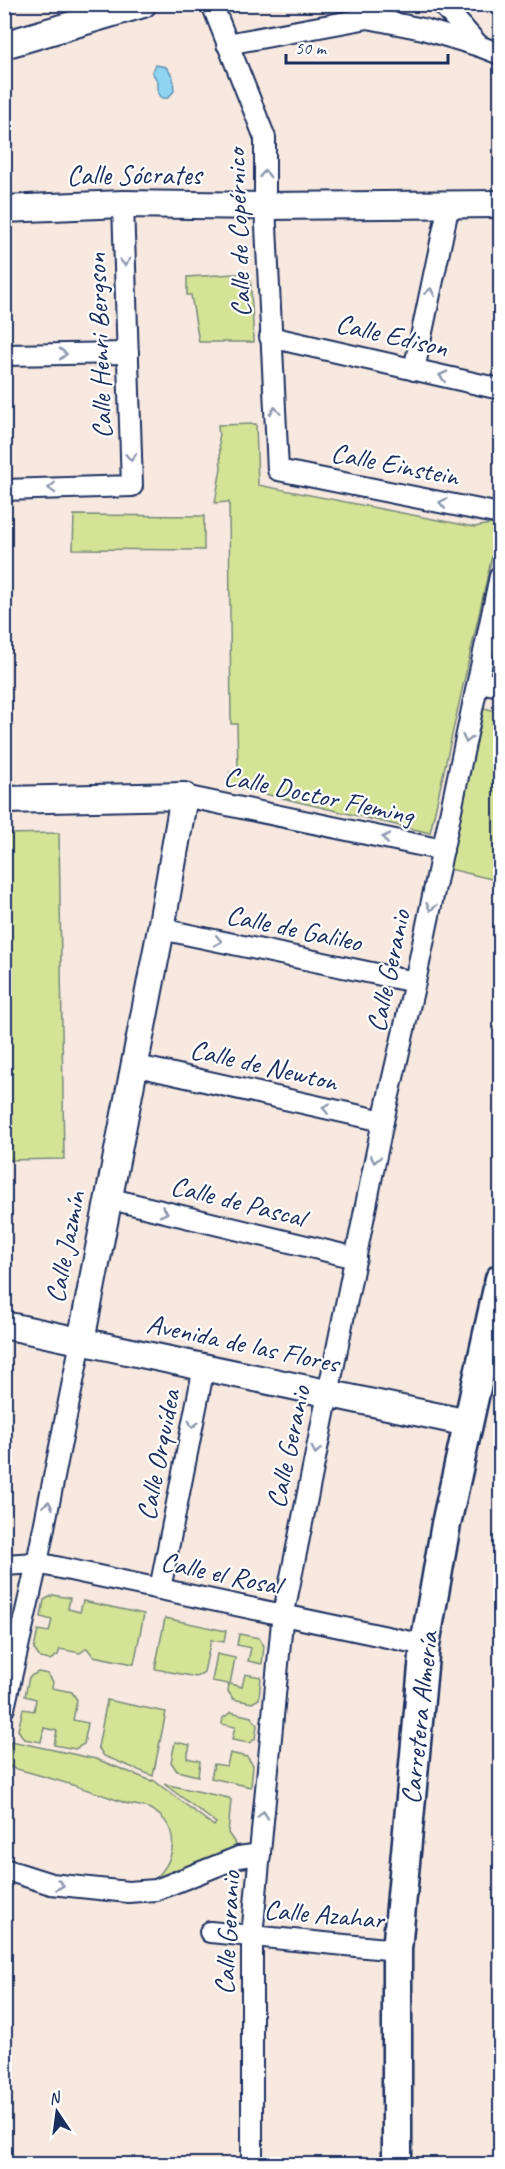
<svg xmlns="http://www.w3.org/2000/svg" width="505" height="2169" font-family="Caveat,sans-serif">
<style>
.green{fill:#d5e396;stroke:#78897a;stroke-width:1.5}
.water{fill:#8fd4f1;stroke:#6192b6;stroke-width:1.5}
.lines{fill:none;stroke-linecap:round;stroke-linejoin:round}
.minor-casing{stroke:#1b2f5e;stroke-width:24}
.tertiary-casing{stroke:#1b2f5e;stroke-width:30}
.secondary-casing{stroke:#1b2f5e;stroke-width:33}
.minor{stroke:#fff;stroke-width:20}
.tertiary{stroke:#fff;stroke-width:26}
.secondary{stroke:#fff;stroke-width:28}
.oneway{stroke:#8d97ae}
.labels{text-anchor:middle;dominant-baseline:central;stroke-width:4.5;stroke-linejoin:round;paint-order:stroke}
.street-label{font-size:28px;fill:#1b2f5e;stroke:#fff}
</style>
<rect width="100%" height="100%" fill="#f7e9df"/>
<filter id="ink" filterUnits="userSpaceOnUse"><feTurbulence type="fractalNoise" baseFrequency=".0167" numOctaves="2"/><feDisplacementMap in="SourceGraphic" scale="12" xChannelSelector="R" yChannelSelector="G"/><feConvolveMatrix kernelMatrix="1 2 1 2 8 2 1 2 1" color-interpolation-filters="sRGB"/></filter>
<g filter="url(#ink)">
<!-- green -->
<g class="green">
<path d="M250 273 254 342H199L191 295H187V277Z"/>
<path d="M256 424 258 485 474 527 491 524 499 525 430 833 227 785 230 772H238L237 724H231L229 502 215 503 221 468 218 425Z"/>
<path d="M74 515 204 516V550L73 549Z"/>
<path d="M500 623V674L494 673 491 668Z"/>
<path d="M484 708 500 712V881L449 869Z"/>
<path d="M59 833 64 1159 5 1160V834Z"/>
<path d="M53 1595 70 1598 68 1609 80 1612 83 1601 144 1614 134 1664 93 1656 87 1648 80 1653 60 1649 58 1655 50 1660 40 1658 34 1649 38 1630 49 1632 52 1620 41 1617 44 1600Z"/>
<path d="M165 1618 226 1631 224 1642 211 1640 204 1672 196 1677 155 1669Z"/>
<path d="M239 1634 259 1638 264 1646 262 1664 248 1661 251 1648 237 1645Z"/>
<path d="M217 1654 235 1658 230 1684 242 1687 245 1674 261 1677 259 1699 252 1703 233 1699 228 1691 229 1684 212 1681Z"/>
<path d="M38 1672 48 1674 53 1682 52 1688 72 1692 77 1700 73 1720 88 1723 84 1744 75 1749 54 1745 57 1731 44 1728 41 1742 24 1739 18 1730 23 1709 34 1711 36 1699 25 1696 29 1677Z"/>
<path d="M107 1700 166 1712 153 1776 104 1756 98 1747Z"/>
<path d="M231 1712 251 1717 257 1725 255 1739 249 1743 232 1740 235 1727 222 1724 223 1718Z"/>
<path d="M11 1741 96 1759 152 1781 153 1780 214 1826 216 1823 164 1784 229 1798 231 1800 228 1833 239 1849 150 1883C176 1864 183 1828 152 1810 144 1805 134 1806 125 1803 86 1788 47 1777 6 1766Z"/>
<path d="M175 1742 190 1745 187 1758 200 1761 198 1776 177 1771 171 1762Z"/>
<path d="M230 1753 247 1757 253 1765 251 1787 211 1778 214 1764 227 1766Z"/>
</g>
<!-- water -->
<path class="water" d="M156 65 166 67 173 77 174 91 168 98H162L158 93V82L152 72Z"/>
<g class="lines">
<defs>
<g id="minor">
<path d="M212 4 265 138V206L278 470 500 514"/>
<path d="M442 4 479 46 500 54"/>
<path d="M227 44 368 18 423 29 479 46"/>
<path d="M270 337 500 389"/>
<path d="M4 355 128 353"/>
<path d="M414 370 449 204"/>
<path d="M4 490 132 486 123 204"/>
<path d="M479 682 500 686"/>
<path d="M184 796 443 850"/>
<path d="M161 929 415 982"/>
<path d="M133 1065 383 1121"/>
<path d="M107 1198 356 1258"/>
<path d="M4 1565 37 1563 425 1645"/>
<path d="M160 1589 204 1367"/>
<path d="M4 1708 37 1563 81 1341"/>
<path d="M4 1869 51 1884 128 1892 156 1890 239 1857 260 1854"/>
<path d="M210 1932 397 1950"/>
<path d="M252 2164V1936L282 1622 383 1121 415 982 500 576"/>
</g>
<g id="tertiary">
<path d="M4 45 143 4"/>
<path d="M4 209 123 204 265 206 500 204"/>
<path d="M4 800 184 796 161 929 81 1341"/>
<path d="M4 1325 468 1423"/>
</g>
<path id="secondary" d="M397 2164V1950L425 1645 446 1524 500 1279"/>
</defs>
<!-- minor casing -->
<use href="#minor" class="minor-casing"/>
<!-- tertiary casing -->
<use href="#tertiary" class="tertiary-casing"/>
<!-- secondary casing -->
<use href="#secondary" class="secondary-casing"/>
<!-- minor -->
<use href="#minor" class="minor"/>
<!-- tertiary -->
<use href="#tertiary" class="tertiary"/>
<!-- secondary -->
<use href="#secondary" class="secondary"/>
</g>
<!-- one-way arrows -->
<defs><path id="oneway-chevron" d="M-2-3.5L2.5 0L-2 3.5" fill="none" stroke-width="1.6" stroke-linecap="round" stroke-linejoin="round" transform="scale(1.5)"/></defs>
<g class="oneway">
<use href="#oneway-chevron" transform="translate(265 174) rotate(-90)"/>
<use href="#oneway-chevron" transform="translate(125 262) rotate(88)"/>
<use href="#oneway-chevron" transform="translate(430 292) rotate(-78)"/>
<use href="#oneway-chevron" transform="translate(63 354) rotate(-1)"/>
<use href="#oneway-chevron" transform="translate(443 376) rotate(-167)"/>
<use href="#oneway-chevron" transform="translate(275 411) rotate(-93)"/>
<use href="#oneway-chevron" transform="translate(131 457) rotate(88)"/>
<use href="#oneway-chevron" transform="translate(52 488) rotate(178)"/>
<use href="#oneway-chevron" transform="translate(443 503) rotate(-169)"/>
<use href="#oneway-chevron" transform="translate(467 739) rotate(102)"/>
<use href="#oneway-chevron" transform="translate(386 838) rotate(-168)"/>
<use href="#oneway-chevron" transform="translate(431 907) rotate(102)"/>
<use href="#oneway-chevron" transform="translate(218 941) rotate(12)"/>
<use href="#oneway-chevron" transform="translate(326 1108) rotate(-167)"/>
<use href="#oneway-chevron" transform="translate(375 1159) rotate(101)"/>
<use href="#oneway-chevron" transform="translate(164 1212) rotate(14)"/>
<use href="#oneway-chevron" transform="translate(193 1424) rotate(101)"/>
<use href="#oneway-chevron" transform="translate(316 1450) rotate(101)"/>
<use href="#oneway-chevron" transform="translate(48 1505) rotate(-79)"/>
<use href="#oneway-chevron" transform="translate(263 1815) rotate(-85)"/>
<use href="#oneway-chevron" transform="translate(60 1885) rotate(7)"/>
</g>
</g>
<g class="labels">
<!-- street labels -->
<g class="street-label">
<text x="134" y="174">Calle Sócrates</text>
<text transform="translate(238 233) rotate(-92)">Calle de Copérnico</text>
<text transform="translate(392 335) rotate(13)">Calle Edison</text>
<text transform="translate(99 346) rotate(-92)">Calle Henri Bergson</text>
<text transform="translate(395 464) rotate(11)">Calle Einstein</text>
<text transform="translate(319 795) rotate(12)">Calle Doctor Fleming</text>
<text transform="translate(294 928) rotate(12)">Calle de Galileo</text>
<text transform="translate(388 971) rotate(-78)">Calle Geranio</text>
<text transform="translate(264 1065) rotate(13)">Calle de Newton</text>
<text transform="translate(238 1201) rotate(14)">Calle de Pascal</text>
<text transform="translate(65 1247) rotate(-79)">Calle Jazmín</text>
<text transform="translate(243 1343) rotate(12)">Avenida de las Flores</text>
<text transform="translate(288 1447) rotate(-78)">Calle Geranio</text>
<text transform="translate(158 1455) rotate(-79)">Calle Orquídea</text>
<text transform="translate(221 1573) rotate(12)">Calle el Rosal</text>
<text transform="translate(419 1718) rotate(-84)">Carretera Almería</text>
<text transform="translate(324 1914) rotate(5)">Calle Azahar</text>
<text transform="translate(227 1933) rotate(-87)">Calle Geranio</text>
</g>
</g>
<!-- margin -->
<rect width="505" height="2169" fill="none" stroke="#fff" stroke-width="24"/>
<rect x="12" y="12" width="481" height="2145" fill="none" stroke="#1b2f5e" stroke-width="2" filter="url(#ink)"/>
<!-- north arrow -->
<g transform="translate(57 2112) rotate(347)" stroke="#ffffff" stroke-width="4.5" paint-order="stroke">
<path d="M0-4.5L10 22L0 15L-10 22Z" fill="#1b2f5e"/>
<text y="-9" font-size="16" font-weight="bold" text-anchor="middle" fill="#1b2f5e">N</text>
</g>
<!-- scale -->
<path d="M286 54v9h162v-9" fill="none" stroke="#1b2f5e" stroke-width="3"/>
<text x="295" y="54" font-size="18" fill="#1b2f5e" stroke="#ffffff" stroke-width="4.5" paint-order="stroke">50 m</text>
</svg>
